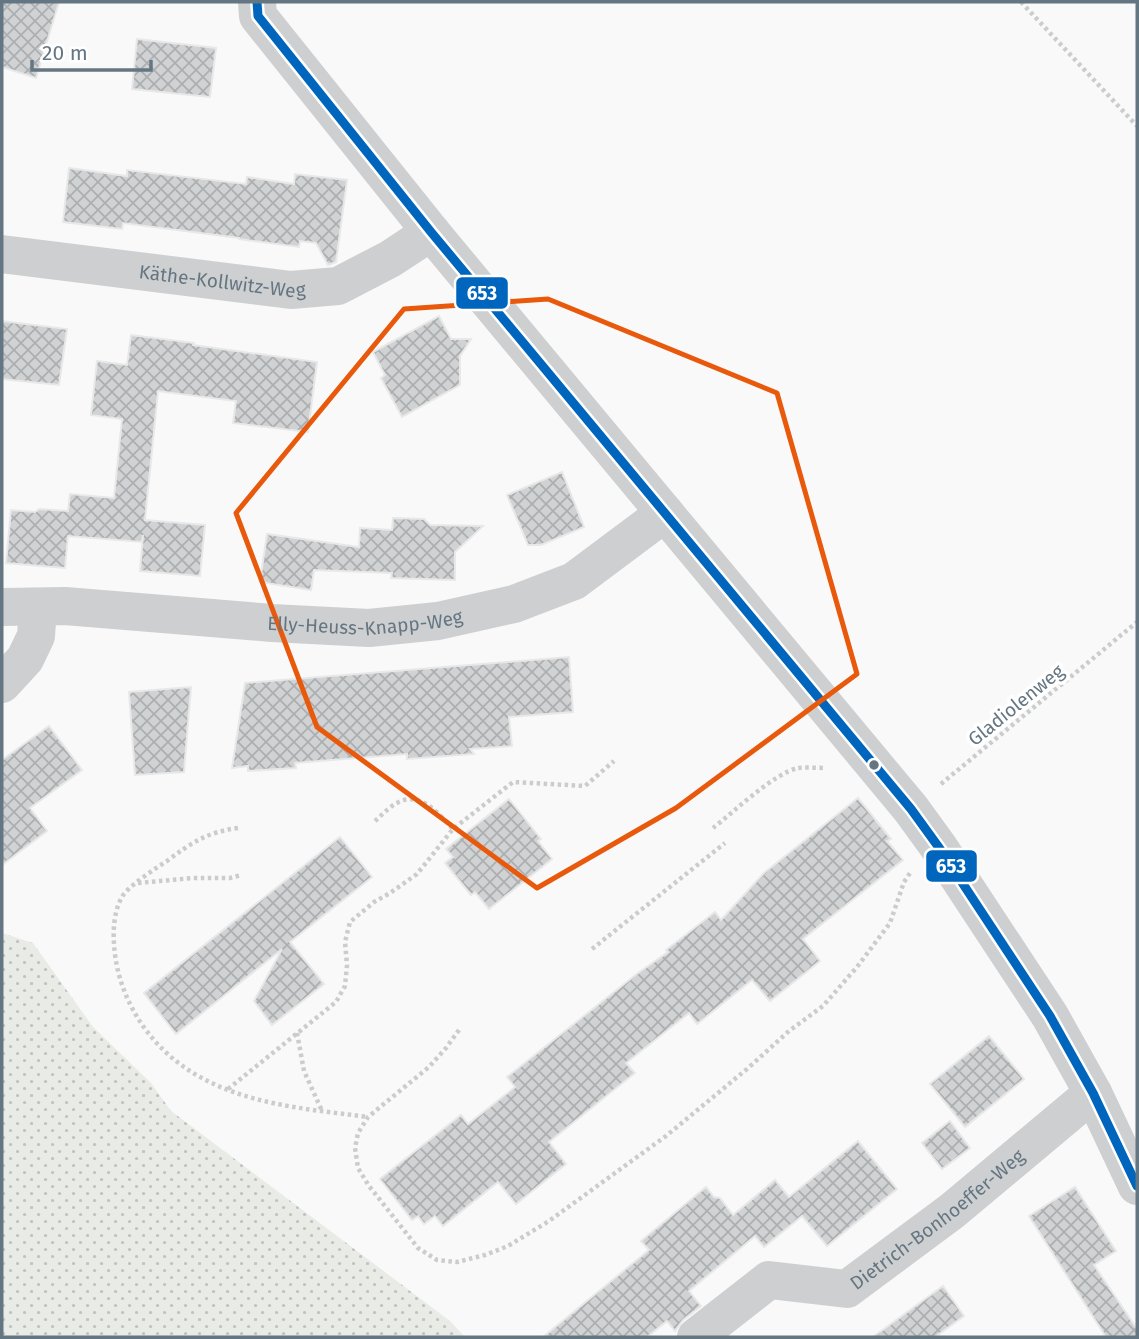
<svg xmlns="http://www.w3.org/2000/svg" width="1139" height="1339" font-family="'Fira Sans',sans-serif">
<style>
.grass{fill:url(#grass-dots)}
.building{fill:url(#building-cross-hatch);stroke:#e8e8e8;stroke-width:2}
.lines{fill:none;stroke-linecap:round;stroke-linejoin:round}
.path{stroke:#cbcccd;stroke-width:4.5;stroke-dasharray:3.5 3.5;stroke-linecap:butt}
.street{stroke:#cecfd0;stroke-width:38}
.bus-1-casing{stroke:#fff;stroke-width:14}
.bus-1{stroke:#0065bd;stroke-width:9}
.marked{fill:none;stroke:#e8590c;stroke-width:5;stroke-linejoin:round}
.bus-dot{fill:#657683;stroke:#fff;stroke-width:2.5}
.labels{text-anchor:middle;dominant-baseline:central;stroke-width:7;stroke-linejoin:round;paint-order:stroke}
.street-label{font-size:19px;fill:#657683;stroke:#fff}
.line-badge{stroke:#fff;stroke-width:2.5}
.badge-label{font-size:19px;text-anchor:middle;font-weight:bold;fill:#fff}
</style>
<defs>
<pattern id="grass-dots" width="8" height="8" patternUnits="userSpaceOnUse" patternTransform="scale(1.75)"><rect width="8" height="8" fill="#e8ebe6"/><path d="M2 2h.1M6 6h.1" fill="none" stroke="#c0c3c0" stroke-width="1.8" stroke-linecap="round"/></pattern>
<pattern id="building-cross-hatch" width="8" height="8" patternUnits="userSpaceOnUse" patternTransform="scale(1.75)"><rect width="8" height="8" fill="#d0d2d3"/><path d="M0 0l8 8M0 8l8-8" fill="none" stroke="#acafb1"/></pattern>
</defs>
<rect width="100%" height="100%" fill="#f9f9f9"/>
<!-- grass -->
<path class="grass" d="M2 933 33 943 93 1027 151 1083 171 1111 450 1321 465 1337H2Z"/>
<!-- building -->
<g class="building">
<path d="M2 2H59L36 78 2 67Z"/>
<path d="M137 39 216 48 210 97 132 89Z"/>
<path d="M69 168 127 176V170L246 184 247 177 294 184 295 174 347 180 336 262 328 265 316 243 300 241 299 247 239 239V238L123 223 122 229 63 222Z"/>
<path d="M439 316 451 339H471L460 356V385L402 417 381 378 385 375 373 352Z"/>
<path d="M2 321 67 329 59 385 2 379Z"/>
<path d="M131 335 194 343 193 345 317 362 308 432 233 423 236 401 158 391 145 520 205 525 200 576 140 571 143 535 142 542 68 536 65 568 6 563 11 510 35 512 39 509 68 511 70 494 114 498 122 419 91 415 97 361 127 365Z"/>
<path d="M562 472 584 527 541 545H528L507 495Z"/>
<path d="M393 518 424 519 430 525 483 526 455 552V580L391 578 392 573 314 570 311 590 260 582 267 534 359 547 360 528 392 530Z"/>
<path d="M569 657 573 712 509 717 512 746 470 749 474 754 407 759V754L295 763 296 768 248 771V766L232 768 245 683Z"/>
<path d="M191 687 184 772 135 775 129 692Z"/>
<path d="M49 726 82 770 30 808 47 831 2 865V760Z"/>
<path d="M858 798 891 839 887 841 903 860 803 939 820 961 770 1001 752 980 697 1024 689 1013 626 1063 635 1073 549 1142 566 1164 516 1204 498 1182 443 1226 435 1216 424 1224 418 1216 412 1220 380 1179 461 1115 468 1124 515 1087 507 1077 638 973 668 952 666 950 715 912 721 920 764 873Z"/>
<path d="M509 799 541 839 538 841 552 859 489 909 475 892 471 895 445 863 453 857 446 849Z"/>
<path d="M340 837 372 877 290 942 324 984 272 1025 254 1001 282 949 176 1034 144 993Z"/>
<path d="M989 1036 1024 1079 965 1127 930 1084Z"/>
<path d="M950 1121 970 1148 942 1169 922 1143Z"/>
<path d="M858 1141 897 1189 827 1246 802 1216 764 1247 755 1236 689 1291 701 1306 683 1320 675 1331 667 1321 647 1337H543L649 1250 641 1241 706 1187 714 1197 720 1198 733 1215 775 1180 789 1197Z"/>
<path d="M1075 1187 1116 1251 1094 1265 1137 1329V1337H1106L1029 1216Z"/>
<path d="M943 1286 964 1316 935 1337H873Z"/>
</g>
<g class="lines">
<!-- path -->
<g class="path">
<path d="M1021 2 1137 126"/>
<path d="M941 784 1137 622"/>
<path d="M375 821C382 815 389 807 397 803 420 790 439 814 453 829"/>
<path d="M238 828C207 832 191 843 167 861 156 868 127 887 122 897 114 911 113 929 114 944 117 995 146 1043 190 1071 243 1105 308 1109 368 1117"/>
<path d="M713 828C734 812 774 773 798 768 807 767 817 768 826 768"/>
<path d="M138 883 193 878H230L241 875"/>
<path d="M592 949 725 843"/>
<path d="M459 1030 446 1048 429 1067 368 1117 358 1133 355 1148 358 1168 369 1186 418 1248 437 1260 457 1262 485 1255 508 1246 549 1221 666 1136 747 1069 789 1031 823 1006 857 967 890 923 904 882 910 873"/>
<path d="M297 1033 304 1071 322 1111"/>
<path d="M228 1089 336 1002 345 986 347 965 345 942 350 922 374 902 390 893 417 874 453 829 513 782 585 786 614 761"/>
</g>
<!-- street -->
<g class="street">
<path d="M257 2 258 16 431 232 911 809 940 849 1050 1016 1093 1093 1137 1186"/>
<path id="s1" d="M2 254 291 290 338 286 390 259 431 232"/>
<path id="s2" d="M2 607 65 606 272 623 369 628 438 621 514 604 574 581 665 513"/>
<path d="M2 684 25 659 36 636 38 607"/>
<path id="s3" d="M696 1337 769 1280 847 1289 952 1211 1093 1093"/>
</g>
<defs>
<path id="bus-1" d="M257 2 258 16 431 232 911 809 940 849 1050 1016 1093 1093 1137 1186"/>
</defs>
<!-- bus-1 casing -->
<use href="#bus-1" class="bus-1-casing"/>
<!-- bus-1 -->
<use href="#bus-1" class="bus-1"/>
</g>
<!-- marked area -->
<path class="marked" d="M548 299 777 393 857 674 676 808 537 888 317 727 236 513 404 309Z"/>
<!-- markers -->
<circle class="bus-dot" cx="874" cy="765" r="6"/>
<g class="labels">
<!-- street labels -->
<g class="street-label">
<text stroke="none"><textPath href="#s1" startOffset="222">Käthe-Kollwitz-Weg</textPath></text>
<text stroke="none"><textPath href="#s2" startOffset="364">Elly-Heuss-Knapp-Weg</textPath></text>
<text transform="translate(1016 705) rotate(-39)">Gladiolenweg</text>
<text stroke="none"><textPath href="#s3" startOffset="285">Dietrich-Bonhoeffer-Weg</textPath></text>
</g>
</g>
<g class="line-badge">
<rect x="455" y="276" width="54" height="34" rx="7" fill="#0065bd"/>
<rect x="925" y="849" width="53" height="34" rx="7" fill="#0065bd"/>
</g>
<g class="badge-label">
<text x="482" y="300">653</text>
<text x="951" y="873">653</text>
</g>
<!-- border -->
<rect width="1139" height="1339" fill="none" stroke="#657683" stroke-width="7"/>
<!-- scale -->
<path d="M32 60v10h119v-10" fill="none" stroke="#657683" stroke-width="3.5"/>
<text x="42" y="60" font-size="21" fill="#657683" stroke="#ffffff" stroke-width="5" paint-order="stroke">20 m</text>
</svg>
